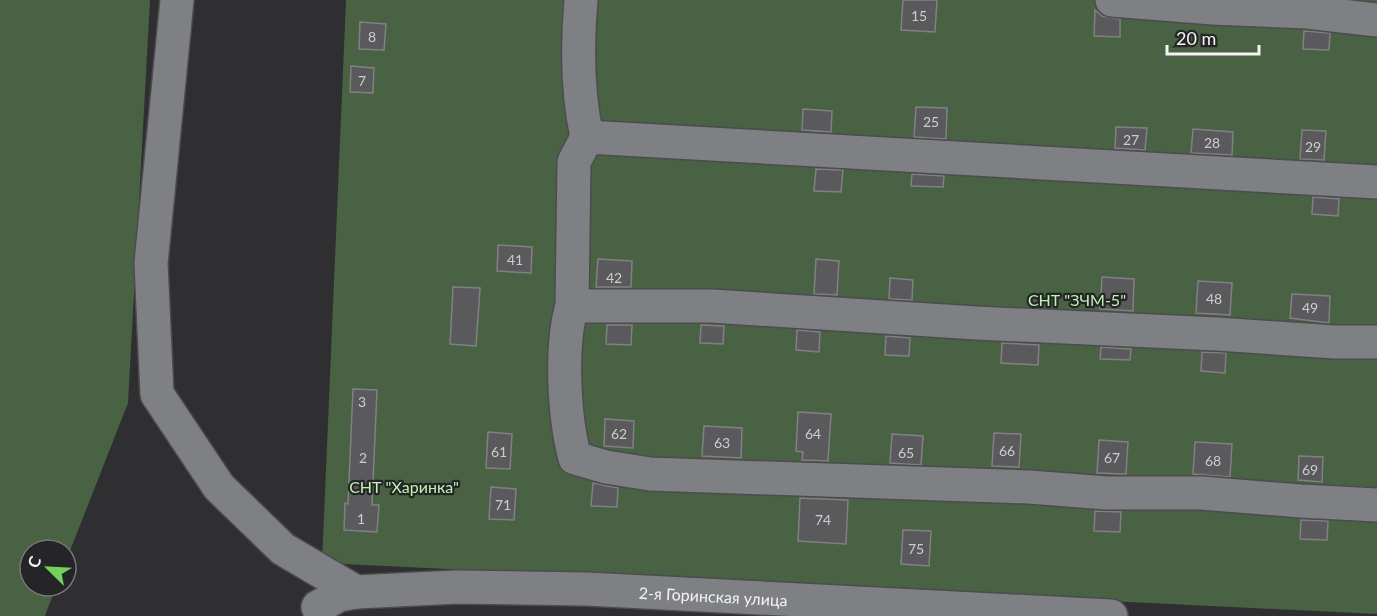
<svg xmlns="http://www.w3.org/2000/svg" width="1377" height="616" font-family="Lato,sans-serif">
<style>
.green{fill:#486243}
.building{fill:#5a5a5d;stroke:#818184;stroke-width:1.5}
.lines{fill:none;stroke-linecap:round;stroke-linejoin:round}
.minor-casing{stroke:#4c4c4f;stroke-width:36}
.minor{stroke:#7f8083;stroke-width:33}
.labels{text-anchor:middle;dominant-baseline:central;stroke-width:4.5;stroke-linejoin:round;paint-order:stroke}
.number-label{font-size:14px;fill:#cdcdcf}
.park-label{font-size:16px;fill:#bef5b2;stroke:#252528}
.street-label{font-size:16px;fill:#f3f3f5;stroke:#252528}
</style>
<rect width="100%" height="100%" fill="#2f2f32"/>
<!-- green -->
<g class="green">
<path d="M0 0H150L128 403 66 561V550H30V586H56L45 616H0Z"/>
<path d="M346 0H1377V614L322 563Z"/>
</g>
<!-- building -->
<g class="building">
<path d="M903 0H937L935 32 901 30Z"/>
<path d="M1095 10 1102 16 1120 19V37L1094 36Z"/>
<path d="M360 22 386 24 384 50 359 49Z"/>
<path d="M1304 31 1330 33 1329 50 1303 49Z"/>
<path d="M351 66 374 68 373 93 350 92Z"/>
<path d="M916 107 947 108 946 139 914 137Z"/>
<path d="M803 109 832 111 831 132 802 130Z"/>
<path d="M1116 127 1147 128 1145 150 1115 148Z"/>
<path d="M1193 129 1233 132 1232 155 1191 153Z"/>
<path d="M1302 130 1326 131 1324 160 1300 159Z"/>
<path d="M816 169 843 170 841 192 814 191Z"/>
<path d="M912 174 944 176 943 187 911 186Z"/>
<path d="M1313 197 1339 199 1338 216 1312 214Z"/>
<path d="M498 245 532 247 531 273 497 271Z"/>
<path d="M598 259 632 261 631 287H596Z"/>
<path d="M816 259 839 261 837 295 814 294Z"/>
<path d="M1102 277 1134 279 1133 311 1100 309Z"/>
<path d="M890 278 913 280 912 300 889 299Z"/>
<path d="M1198 281 1232 283 1230 315 1196 313Z"/>
<path d="M453 287 480 288 476 346 450 344Z"/>
<path d="M1292 294 1330 296 1329 323 1290 318Z"/>
<path d="M607 325H632L631 345 606 344Z"/>
<path d="M701 325 724 326 723 344 700 343Z"/>
<path d="M797 330 820 332 819 352 796 350Z"/>
<path d="M886 336 910 338 909 356 885 355Z"/>
<path d="M1002 343 1039 345 1038 365 1001 363Z"/>
<path d="M1101 347 1131 349 1130 360 1100 359Z"/>
<path d="M1202 352 1226 353 1225 373 1201 371Z"/>
<path d="M353 389 377 390 372 505H379L377 532 344 530 345 503 348 504Z"/>
<path d="M798 412 831 414 828 461 802 460 803 452 796 451Z"/>
<path d="M605 419 634 421 633 448 604 446Z"/>
<path d="M704 426 742 428 741 458 702 456Z"/>
<path d="M488 432 512 434 510 469 486 468Z"/>
<path d="M994 433 1021 434 1019 467 992 466Z"/>
<path d="M892 434 923 436 921 465 890 463Z"/>
<path d="M1099 440 1128 442 1126 474 1097 473Z"/>
<path d="M1195 442 1232 444 1230 477 1193 474Z"/>
<path d="M1299 456 1323 457 1322 482 1298 480Z"/>
<path d="M593 483 618 488 617 507 591 506Z"/>
<path d="M491 487 516 489 514 520 489 519Z"/>
<path d="M800 498 848 500 846 544 798 541Z"/>
<path d="M1095 511 1121 512 1120 532 1094 531Z"/>
<path d="M1301 520 1328 521 1327 540 1300 539Z"/>
<path d="M903 530 931 531 929 566 901 564Z"/>
</g>
<g class="lines">
<defs>
<g id="minor">
<path d="M177 0 151 263 157 394 219 487 283 549 356 592"/>
<path d="M581 0C577 46 577 92 587 137"/>
<path d="M1112 0 1213 8 1307 12 1377 20"/>
<path d="M572 306 574 162 587 137 1377 182"/>
<path d="M1377 342H1335L1217 334 976 323 711 306H572C560 346 564 418 575 458L606 467 650 474 1029 487 1107 493H1201L1301 501 1377 505"/>
<path id="s1" d="M318 607 339 595 356 592 457 587 587 589 1111 616"/>
</g>
</defs>
<!-- minor casing -->
<use href="#minor" class="minor-casing"/>
<!-- minor -->
<use href="#minor" class="minor"/>
</g>
<g class="labels">
<!-- number labels -->
<g class="number-label">
<text x="919" y="15">15</text>
<text x="372" y="36">8</text>
<text x="362" y="80">7</text>
<text x="931" y="121">25</text>
<text x="1131" y="139">27</text>
<text x="1212" y="142">28</text>
<text x="1313" y="146">29</text>
<text x="515" y="259">41</text>
<text x="614" y="277">42</text>
<text x="1214" y="298">48</text>
<text x="1310" y="307">49</text>
<text x="362" y="401">3</text>
<text x="619" y="433">62</text>
<text x="813" y="433">64</text>
<text x="722" y="442">63</text>
<text x="1007" y="450">66</text>
<text x="499" y="451">61</text>
<text x="906" y="452">65</text>
<text x="363" y="457">2</text>
<text x="1112" y="457">67</text>
<text x="1213" y="460">68</text>
<text x="1310" y="469">69</text>
<text x="503" y="504">71</text>
<text x="361" y="518">1</text>
<text x="823" y="519">74</text>
<text x="916" y="548">75</text>
</g>
<!-- park labels -->
<g class="park-label">
<text x="1077" y="299">СНТ "ЗЧМ-5"</text>
<text x="404" y="486">СНТ "Харинка"</text>
</g>
<!-- street labels -->
<g class="street-label">
<text stroke="none"><textPath href="#s1" startOffset="399">2-я Горинская улица</textPath></text>
</g>
</g>
<!-- north arrow -->
<g transform="translate(48 568) rotate(294)"><circle r="28" fill="#252528" stroke="#77777a" stroke-width="1.5"/>
<path d="M0-4.5L10 22L0 15L-10 22Z" fill="#72d25d"/>
<text y="-9" font-size="16" font-weight="bold" text-anchor="middle" fill="#f3f3f5">С</text>
</g>
<!-- scale -->
<path d="M1167 45v9h92v-9" fill="none" stroke="#f3f3f5" stroke-width="3"/>
<text x="1176" y="45" font-size="18" fill="#f3f3f5" stroke="#252528" stroke-width="4.5" paint-order="stroke">20 m</text>
</svg>
